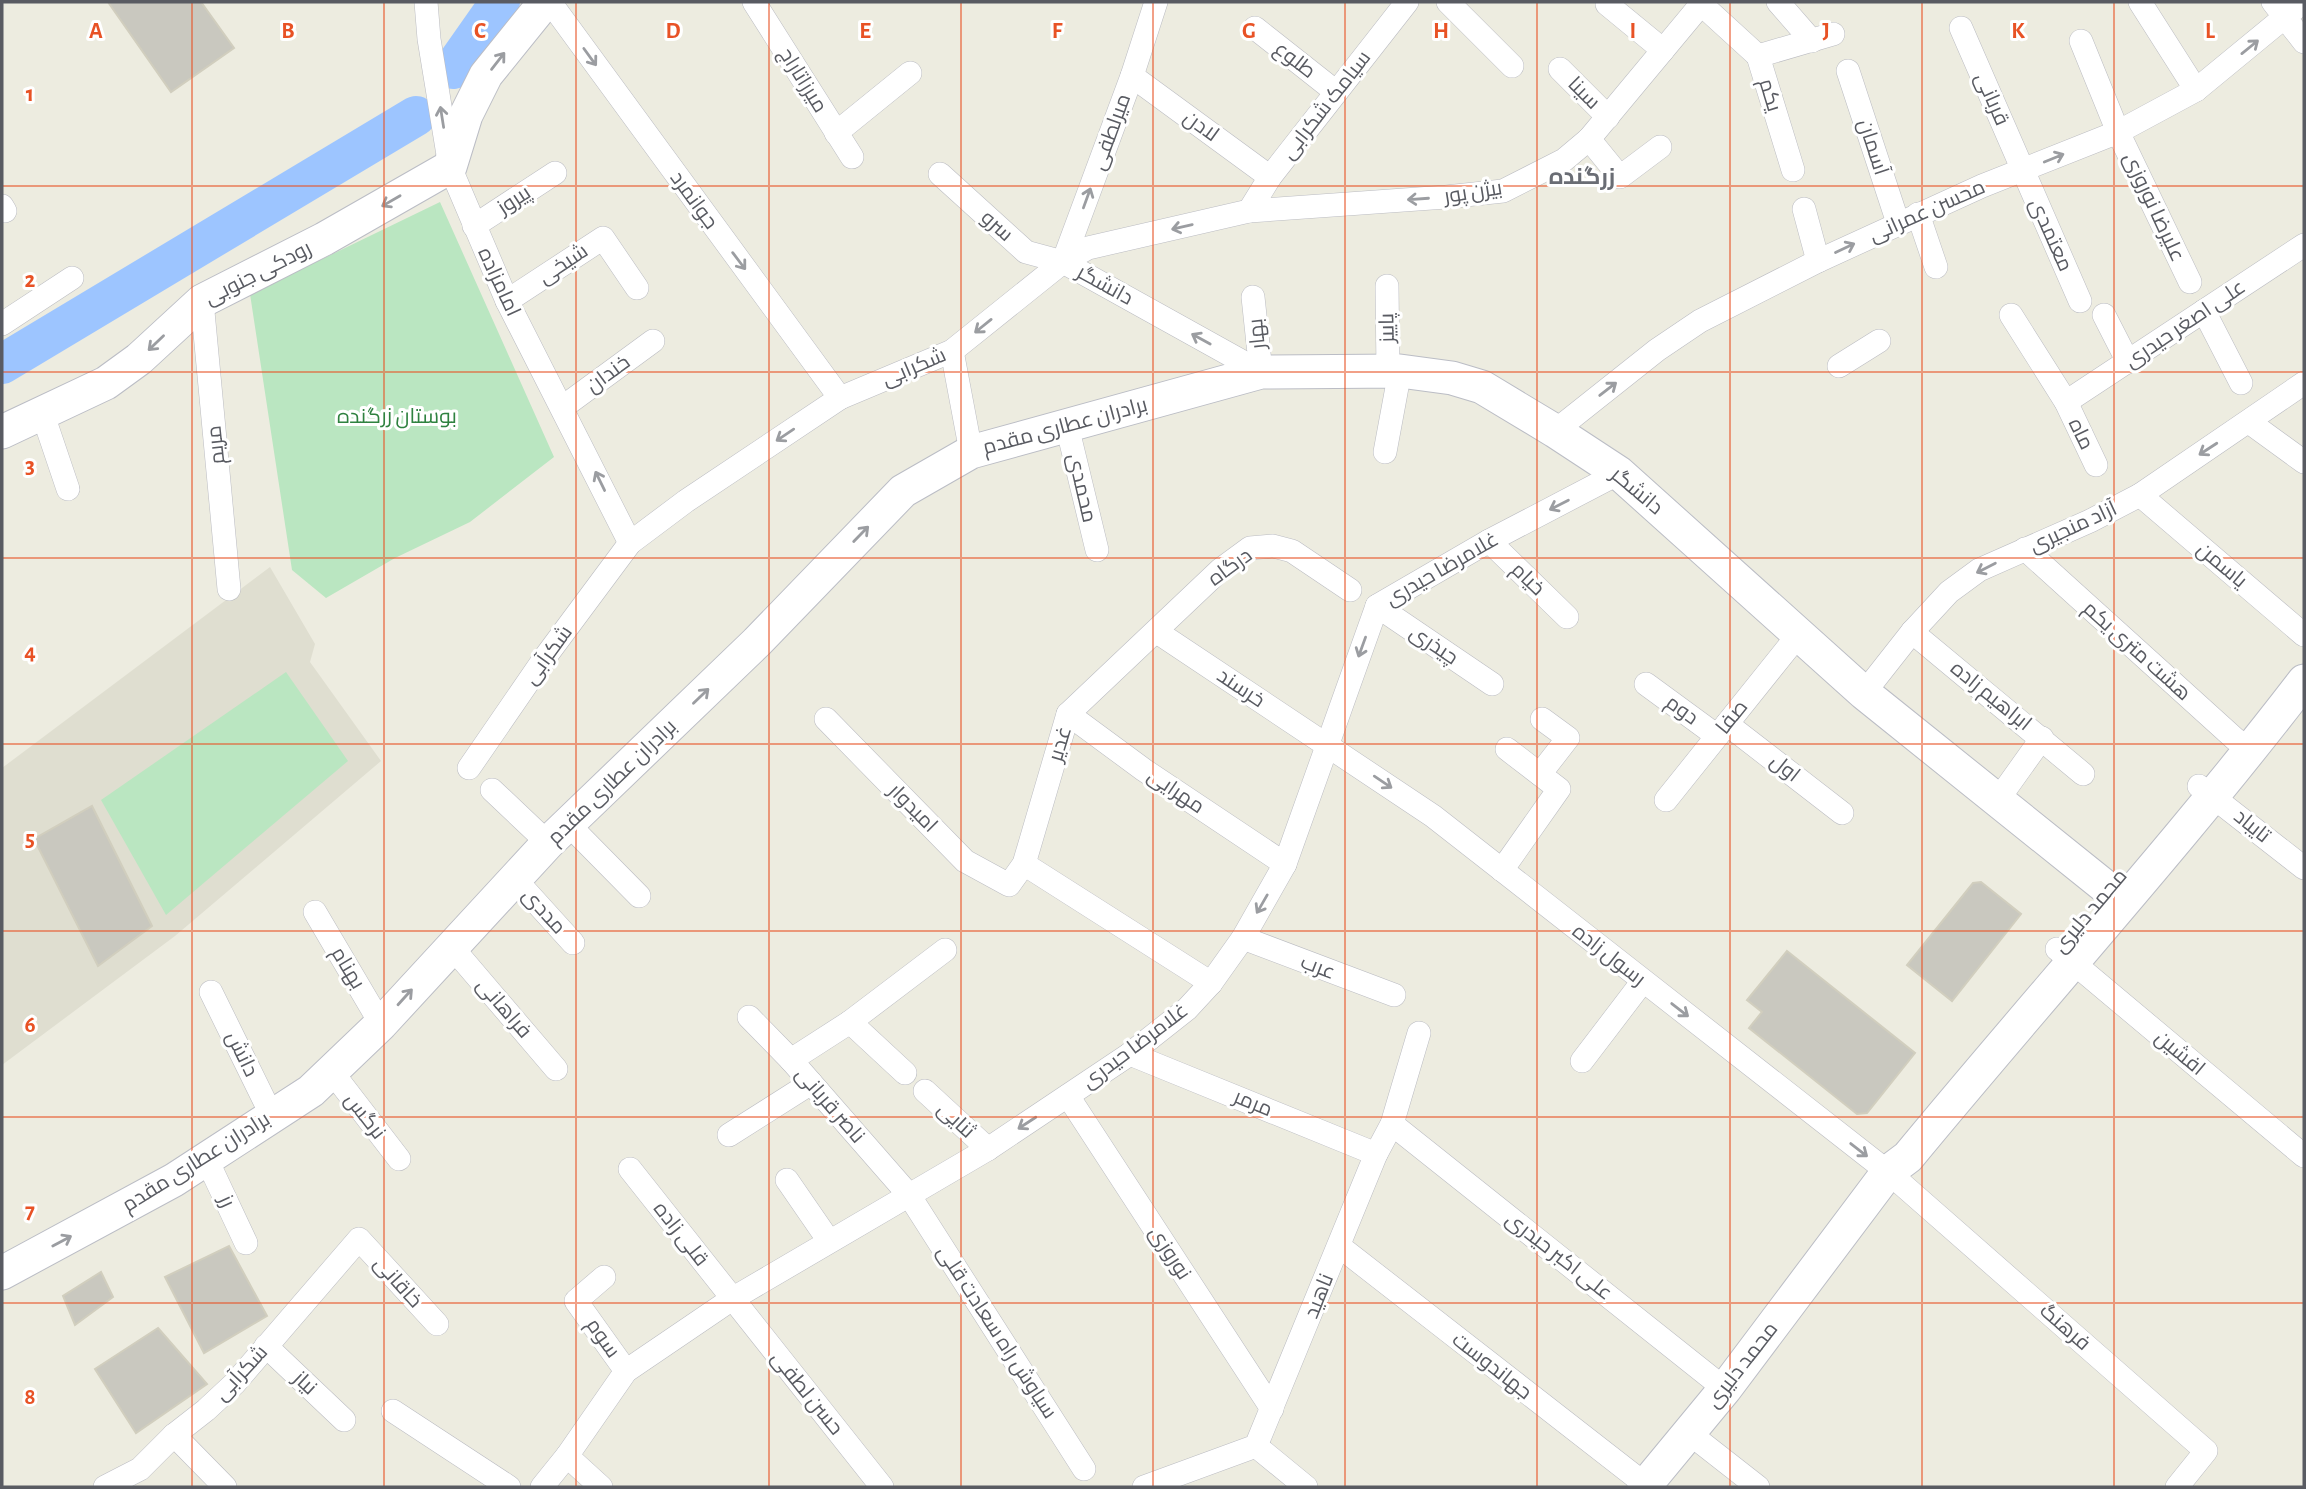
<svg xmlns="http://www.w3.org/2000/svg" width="2306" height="1489" font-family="'Alegreya Sans',Cairo,sans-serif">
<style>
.education{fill:#dfded0}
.green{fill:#bae6c1}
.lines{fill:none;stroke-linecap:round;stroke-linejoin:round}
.river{stroke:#9dc5ff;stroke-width:40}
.building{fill:#c9c8bf;stroke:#d1cebe;stroke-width:2}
.street-casing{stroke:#bbbcc2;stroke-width:24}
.secondary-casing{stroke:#bbbdc5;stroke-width:35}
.street{stroke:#fff;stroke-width:23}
.secondary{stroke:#fff;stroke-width:33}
.oneway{stroke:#9b9da1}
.grid{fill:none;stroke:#e85225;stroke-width:2;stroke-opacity:0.55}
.labels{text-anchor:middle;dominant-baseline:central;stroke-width:6;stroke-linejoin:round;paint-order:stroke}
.street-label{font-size:21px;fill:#595b62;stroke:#fff}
.park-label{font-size:21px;fill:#2f8240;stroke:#fff}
.neighbourhood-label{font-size:23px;font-weight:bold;fill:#6a6d74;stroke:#fff}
.grid-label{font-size:23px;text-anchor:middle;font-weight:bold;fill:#e85225;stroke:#fff;stroke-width:6;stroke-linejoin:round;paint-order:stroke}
</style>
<rect width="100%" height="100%" fill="#edece0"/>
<!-- education -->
<path class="education" d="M270 567 315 644 310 662 381 761 175 936 2 1065V768Z"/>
<!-- green -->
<g class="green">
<path d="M440 202 554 457 470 522 395 558 326 598 292 570 250 294Z"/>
<path d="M286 672 348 761 166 915 101 800Z"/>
</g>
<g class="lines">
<!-- river -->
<g class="river">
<path d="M453 69 500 2"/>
<path d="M2 364 416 116"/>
</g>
</g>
<!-- building -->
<g class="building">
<path d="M108 2H201L234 48 171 92Z"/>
<path d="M92 806 152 926 98 966 34 839Z"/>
<path d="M1981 882 2021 914 1952 1001 1907 965 1973 883Z"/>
<path d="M1787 951 1915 1053 1867 1113 1857 1114 1749 1028 1762 1012 1747 1000Z"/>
<path d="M229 1246 267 1316 204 1353 165 1277Z"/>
<path d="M101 1272 113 1297 75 1325 63 1296Z"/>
<path d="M158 1328 207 1384 136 1433 95 1369Z"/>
</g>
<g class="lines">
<defs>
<g id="street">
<path d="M426 2 429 39 450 167 507 301 630 543"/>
<path d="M550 2 840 398"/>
<path d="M754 2 852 157"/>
<path d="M1448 2 1512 66"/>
<path d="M1778 2 1812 41"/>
<path d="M2140 2 2196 90"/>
<path d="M2273 2 2304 42"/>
<path d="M1607 4 1663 50"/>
<path d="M1701 4 1758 56"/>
<path d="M1255 28 1336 92"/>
<path d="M1961 28 2080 301"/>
<path d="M2081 41 2118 132 2190 282"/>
<path d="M1758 56 1793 170"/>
<path d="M1758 56 1833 34"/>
<path d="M1560 69 1608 117"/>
<path d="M1848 71 1898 223"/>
<path d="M1132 76 1270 177"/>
<path d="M836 133 910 73"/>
<path d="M1589 139 1620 177 1660 147"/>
<path d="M940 174 1026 252 1063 262 1261 372"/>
<path d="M2 206 5 211"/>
<path d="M1804 209 1818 261"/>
<path d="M1249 211 1270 177 1407 2"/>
<path d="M1918 214 1936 267"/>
<path d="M474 226 555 173"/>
<path d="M1063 262 1132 76 1156 2"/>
<path d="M1387 286 1388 371"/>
<path d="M1253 297 1261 372"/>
<path d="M202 301 229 589"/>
<path d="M507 301 603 238 637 288"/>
<path d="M2204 311 2241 383"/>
<path d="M2011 315 2066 402 2096 465"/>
<path d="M2104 315 2128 362"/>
<path d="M2 324 72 278"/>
<path d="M952 351 971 452"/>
<path d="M1839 366 1879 341"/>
<path d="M2066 402 2304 245"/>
<path d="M563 407 653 341"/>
<path d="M42 412 68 489"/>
<path d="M2249 422 2304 462"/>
<path d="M1067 426 1097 550"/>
<path d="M1555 431 1657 350 1700 321 1818 261 1982 186 2118 132 2196 90 2303 2"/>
<path d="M1385 452 1400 371"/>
<path d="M2140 495 2304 635"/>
<path d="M1489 541 1567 617"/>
<path d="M2025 549 2235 739 2251 750"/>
<path d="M1377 606 1492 684"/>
<path d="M1157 632 1433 816 1888 1172 2206 1451 2177 1487"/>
<path d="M1912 632 2083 774"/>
<path d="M1646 684 1717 736"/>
<path d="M1864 693 1912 632 1949 592 1979 570 2090 521 2140 495 2304 383"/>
<path d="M1068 714 1144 770 1285 864"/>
<path d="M826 719 965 861 1009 885 1024 864 1068 714 1220 570 1250 548 1273 546 1292 551 1350 590"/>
<path d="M1727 724 1842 813"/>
<path d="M469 768 546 656 630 543 686 501 840 398 952 351 1063 262 1088 248 1249 211 1446 197 1503 191 1564 160 1589 139 1703 2"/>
<path d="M1540 774 1568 738 1542 719"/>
<path d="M2199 786 2304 868"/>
<path d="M492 790 548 843"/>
<path d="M1666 800 1799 634"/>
<path d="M1997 801 2042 738"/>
<path d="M568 824 639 896"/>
<path d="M1024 864 1211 983"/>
<path d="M1502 870 1559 789 1507 749"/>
<path d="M515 879 573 943"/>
<path d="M315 912 381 1024"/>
<path d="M1243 938 1394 995"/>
<path d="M451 946 556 1069"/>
<path d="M2057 949 2304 1156"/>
<path d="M211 992 272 1116"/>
<path d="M749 1017 791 1060 909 1195 1084 1469"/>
<path d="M850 1022 905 1073"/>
<path d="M1130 1054 1376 1154"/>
<path d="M791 1060 850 1022 945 950"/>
<path d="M1582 1061 1643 981"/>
<path d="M332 1072 399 1159"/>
<path d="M925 1091 988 1149"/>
<path d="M1068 1096 1272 1409"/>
<path d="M1392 1124 1725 1389"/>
<path d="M729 1135 811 1083"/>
<path d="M207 1160 246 1243"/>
<path d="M630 1169 882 1487"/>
<path d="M787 1180 829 1241"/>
<path d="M1339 1246 1646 1485"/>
<path d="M604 1277 576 1301 626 1371"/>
<path d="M266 1346 344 1420"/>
<path d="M393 1411 509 1487"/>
<path d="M1689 1433 1758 1487"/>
<path d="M174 1435 225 1487"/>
<path d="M1256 1446 1306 1487"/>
<path d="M567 1456 601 1487"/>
<path d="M105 1487 140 1469 174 1435 206 1410 235 1383 359 1239 437 1324"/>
<path d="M542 1487 567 1456 626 1371 732 1299 988 1149 1130 1054 1187 1009 1211 983 1243 938 1285 864 1377 606 1489 541 1619 473"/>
<path d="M1144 1487 1256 1446 1376 1154 1392 1124 1419 1033"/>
</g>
<g id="secondary">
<path d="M2 432 106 383 139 359 202 301 324 239 450 167 466 115 486 75 545 2"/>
<path d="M2 1273 174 1180 311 1091 381 1024 548 843 757 642 903 491 971 452 1261 372 1400 371 1452 378 1482 387 1555 431 1619 473 1864 693 2123 901"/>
<path d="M1644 1487 1725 1389 1888 1172 1908 1157C2039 998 2179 844 2304 681"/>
</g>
</defs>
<!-- street casing -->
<use href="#street" class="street-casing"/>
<!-- secondary casing -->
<use href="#secondary" class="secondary-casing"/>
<!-- street -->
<use href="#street" class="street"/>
<!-- secondary -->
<use href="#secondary" class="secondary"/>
</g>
<!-- one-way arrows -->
<defs><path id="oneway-shaft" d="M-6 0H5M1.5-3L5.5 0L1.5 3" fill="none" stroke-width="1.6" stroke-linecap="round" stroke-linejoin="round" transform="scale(1.75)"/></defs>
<g class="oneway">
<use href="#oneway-shaft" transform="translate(2250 47) rotate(-39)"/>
<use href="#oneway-shaft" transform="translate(590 57) rotate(54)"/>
<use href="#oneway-shaft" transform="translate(498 61) rotate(-52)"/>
<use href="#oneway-shaft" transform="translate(442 117) rotate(-99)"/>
<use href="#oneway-shaft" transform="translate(2054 158) rotate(-22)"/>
<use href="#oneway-shaft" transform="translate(1087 198) rotate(-70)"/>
<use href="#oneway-shaft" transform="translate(1418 199) rotate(176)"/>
<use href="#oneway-shaft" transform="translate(391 201) rotate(150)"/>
<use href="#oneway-shaft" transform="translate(1182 227) rotate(167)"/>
<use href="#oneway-shaft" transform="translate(1845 248) rotate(-25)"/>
<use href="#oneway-shaft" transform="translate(739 261) rotate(53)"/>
<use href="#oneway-shaft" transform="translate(983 326) rotate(141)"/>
<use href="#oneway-shaft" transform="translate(1201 339) rotate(-151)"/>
<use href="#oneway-shaft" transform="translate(156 343) rotate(136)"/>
<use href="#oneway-shaft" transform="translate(1608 389) rotate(-38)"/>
<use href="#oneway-shaft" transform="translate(785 435) rotate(146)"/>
<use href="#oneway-shaft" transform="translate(2208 449) rotate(147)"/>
<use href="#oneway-shaft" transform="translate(600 481) rotate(-116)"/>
<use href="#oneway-shaft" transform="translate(1559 505) rotate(153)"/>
<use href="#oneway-shaft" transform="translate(861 534) rotate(-46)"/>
<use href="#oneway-shaft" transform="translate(1986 568) rotate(153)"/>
<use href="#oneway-shaft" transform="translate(1362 647) rotate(110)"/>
<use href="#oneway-shaft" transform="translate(701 696) rotate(-44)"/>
<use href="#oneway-shaft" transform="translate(1383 782) rotate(34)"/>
<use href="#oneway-shaft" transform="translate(1262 904) rotate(120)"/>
<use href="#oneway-shaft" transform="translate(405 997) rotate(-48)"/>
<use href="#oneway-shaft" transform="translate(1680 1010) rotate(38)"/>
<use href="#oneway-shaft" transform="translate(1027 1123) rotate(147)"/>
<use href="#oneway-shaft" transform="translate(1859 1150) rotate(38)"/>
<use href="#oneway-shaft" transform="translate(62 1241) rotate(-28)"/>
</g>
<!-- grid -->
<path class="grid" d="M192 2V1487M384 2V1487M576 2V1487M769 2V1487M961 2V1487M1153 2V1487M1345 2V1487M1537 2V1487M1730 2V1487M1922 2V1487M2114 2V1487M2 186H2304M2 372H2304M2 558H2304M2 744H2304M2 931H2304M2 1117H2304M2 1303H2304"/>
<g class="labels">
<!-- street labels -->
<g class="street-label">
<text transform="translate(1295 60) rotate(38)">طلوع</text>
<text transform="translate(803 80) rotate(58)">میرزاتاراج</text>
<text transform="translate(1584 93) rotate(45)">سینا</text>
<text transform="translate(1770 95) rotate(73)">یکم</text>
<text transform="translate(1992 99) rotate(66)">قربانی</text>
<text transform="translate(1326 105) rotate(-52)">سیامک شکرابی</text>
<text transform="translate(1201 126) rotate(36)">لادن</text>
<text transform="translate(1111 132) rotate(-70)">میرلطفی</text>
<text transform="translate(1873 147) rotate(72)">آسمان</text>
<text transform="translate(1473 192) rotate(-9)">بیژن پور</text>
<text transform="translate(514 200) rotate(-33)">پیروز</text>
<text transform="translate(694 200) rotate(54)">جوانمرد</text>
<text transform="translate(2154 207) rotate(65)">علیرضا نوروزی</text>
<text transform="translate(1927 211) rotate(-24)">محسن عمرانی</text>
<text transform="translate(997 226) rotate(42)">سرو</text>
<text transform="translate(2051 235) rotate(66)">معتمدی</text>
<text transform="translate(563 264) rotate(-34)">شیخی</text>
<text transform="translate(258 273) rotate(-27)">رودکی جنوبی</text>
<text transform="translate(499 282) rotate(65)">امامزاده</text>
<text transform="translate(1105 285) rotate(29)">دانشگر</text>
<text transform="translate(2185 324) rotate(-34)">علی اصغر حیدری</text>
<text transform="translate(1387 328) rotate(-91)">پاییز</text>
<text transform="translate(1257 334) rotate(-96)">بهار</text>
<text transform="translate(914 367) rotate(-23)">شکرابی</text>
<text transform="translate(608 374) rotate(-36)">خندان</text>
<text transform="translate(1065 426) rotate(-15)">برادران عطاری مقدم</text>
<text transform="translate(2081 434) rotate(64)">ماه</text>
<text transform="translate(216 445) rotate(-96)">مریم</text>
<text transform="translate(1082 488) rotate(77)">محمدی</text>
<text transform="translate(1637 491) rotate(40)">دانشگر</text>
<text transform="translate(2073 527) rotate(-25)">آزاد منجیری</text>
<text transform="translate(2222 565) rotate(40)">یاسمن</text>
<text transform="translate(1230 567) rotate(-36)">درگاه</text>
<text transform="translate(1442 569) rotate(-30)">غلامرضا حیدری</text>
<text transform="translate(1528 579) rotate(44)">خیام</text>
<text transform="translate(1434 645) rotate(34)">چیذری</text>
<text transform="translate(2137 651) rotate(42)">هشت متری یکم</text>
<text transform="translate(548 655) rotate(-54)">شکرآبی</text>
<text transform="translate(1241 688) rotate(34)">خرسند</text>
<text transform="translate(1991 696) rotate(39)">ابراهیم زاده</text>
<text transform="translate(1682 710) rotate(36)">دوم</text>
<text transform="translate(1732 717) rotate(-51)">صفا</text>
<text transform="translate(1060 744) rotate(-73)">غدیر</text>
<text transform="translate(1785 768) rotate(38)">اول</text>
<text transform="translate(612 782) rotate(-44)">برادران عطاری مقدم</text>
<text transform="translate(1176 791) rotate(34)">مهرایی</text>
<text transform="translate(913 808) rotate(45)">امیدوار</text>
<text transform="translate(2252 826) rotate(39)">تایباد</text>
<text transform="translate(544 911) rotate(48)">مددی</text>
<text transform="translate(2090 911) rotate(-50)">محمد دلیری</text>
<text transform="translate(1609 955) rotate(38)">رسول زاده</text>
<text transform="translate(1318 967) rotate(21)">عرب</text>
<text transform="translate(348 968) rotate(59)">بهنام</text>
<text transform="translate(504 1008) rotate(49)">فراهانی</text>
<text transform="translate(1135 1046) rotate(-37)">غلامرضا حیدری</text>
<text transform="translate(2180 1053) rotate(40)">افشین</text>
<text transform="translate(242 1054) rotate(64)">دانش</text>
<text transform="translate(1253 1103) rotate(22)">مرمر</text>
<text transform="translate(830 1105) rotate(49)">ناصر قربانی</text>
<text transform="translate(365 1116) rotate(52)">نرگس</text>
<text transform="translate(956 1120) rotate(43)">ثنایی</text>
<text transform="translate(196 1162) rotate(-32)">برادران عطاری مقدم</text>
<text transform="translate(227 1201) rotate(65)">رز</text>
<text transform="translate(681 1234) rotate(52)">قلی زاده</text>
<text transform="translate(1170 1253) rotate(57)">نوروزی</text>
<text transform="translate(1559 1256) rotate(38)">علی اکبر حیدری</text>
<text transform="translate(398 1282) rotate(48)">خاقانی</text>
<text transform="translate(1319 1296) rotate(-68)">ناهید</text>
<text transform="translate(2065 1327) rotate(41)">فرهنگ</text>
<text transform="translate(997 1332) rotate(57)">سیاوش راه سعادت قلی</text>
<text transform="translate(603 1338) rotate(55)">سوم</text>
<text transform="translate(1742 1365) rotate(-52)">محمد دلیری</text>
<text transform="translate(1492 1366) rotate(38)">جهاندوست</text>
<text transform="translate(241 1373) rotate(-47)">شکرآبی</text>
<text transform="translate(305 1383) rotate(43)">نیاز</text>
<text transform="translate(807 1393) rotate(51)">حسن لطفی</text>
</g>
<!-- park labels -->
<g class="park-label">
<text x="397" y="416">بوستان زرگنده</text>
</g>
<!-- neighbourhood labels -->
<g class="neighbourhood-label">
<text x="1582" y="177">زرگنده</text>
</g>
</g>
<g class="grid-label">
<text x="96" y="38">A</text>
<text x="288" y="38">B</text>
<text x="480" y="38">C</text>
<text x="673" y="38">D</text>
<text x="865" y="38">E</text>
<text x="1057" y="38">F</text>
<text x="1249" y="38">G</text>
<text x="1441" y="38">H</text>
<text x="1633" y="38">I</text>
<text x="1826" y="38">J</text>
<text x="2018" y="38">K</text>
<text x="2210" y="38">L</text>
<text x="30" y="101">1</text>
<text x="30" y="287">2</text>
<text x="30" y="473">3</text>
<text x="30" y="659">4</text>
<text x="30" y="846">5</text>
<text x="30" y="1032">6</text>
<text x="30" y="1218">7</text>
<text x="30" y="1404">8</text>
</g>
<!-- border -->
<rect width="2306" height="1489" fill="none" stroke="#595b62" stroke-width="7"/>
</svg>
